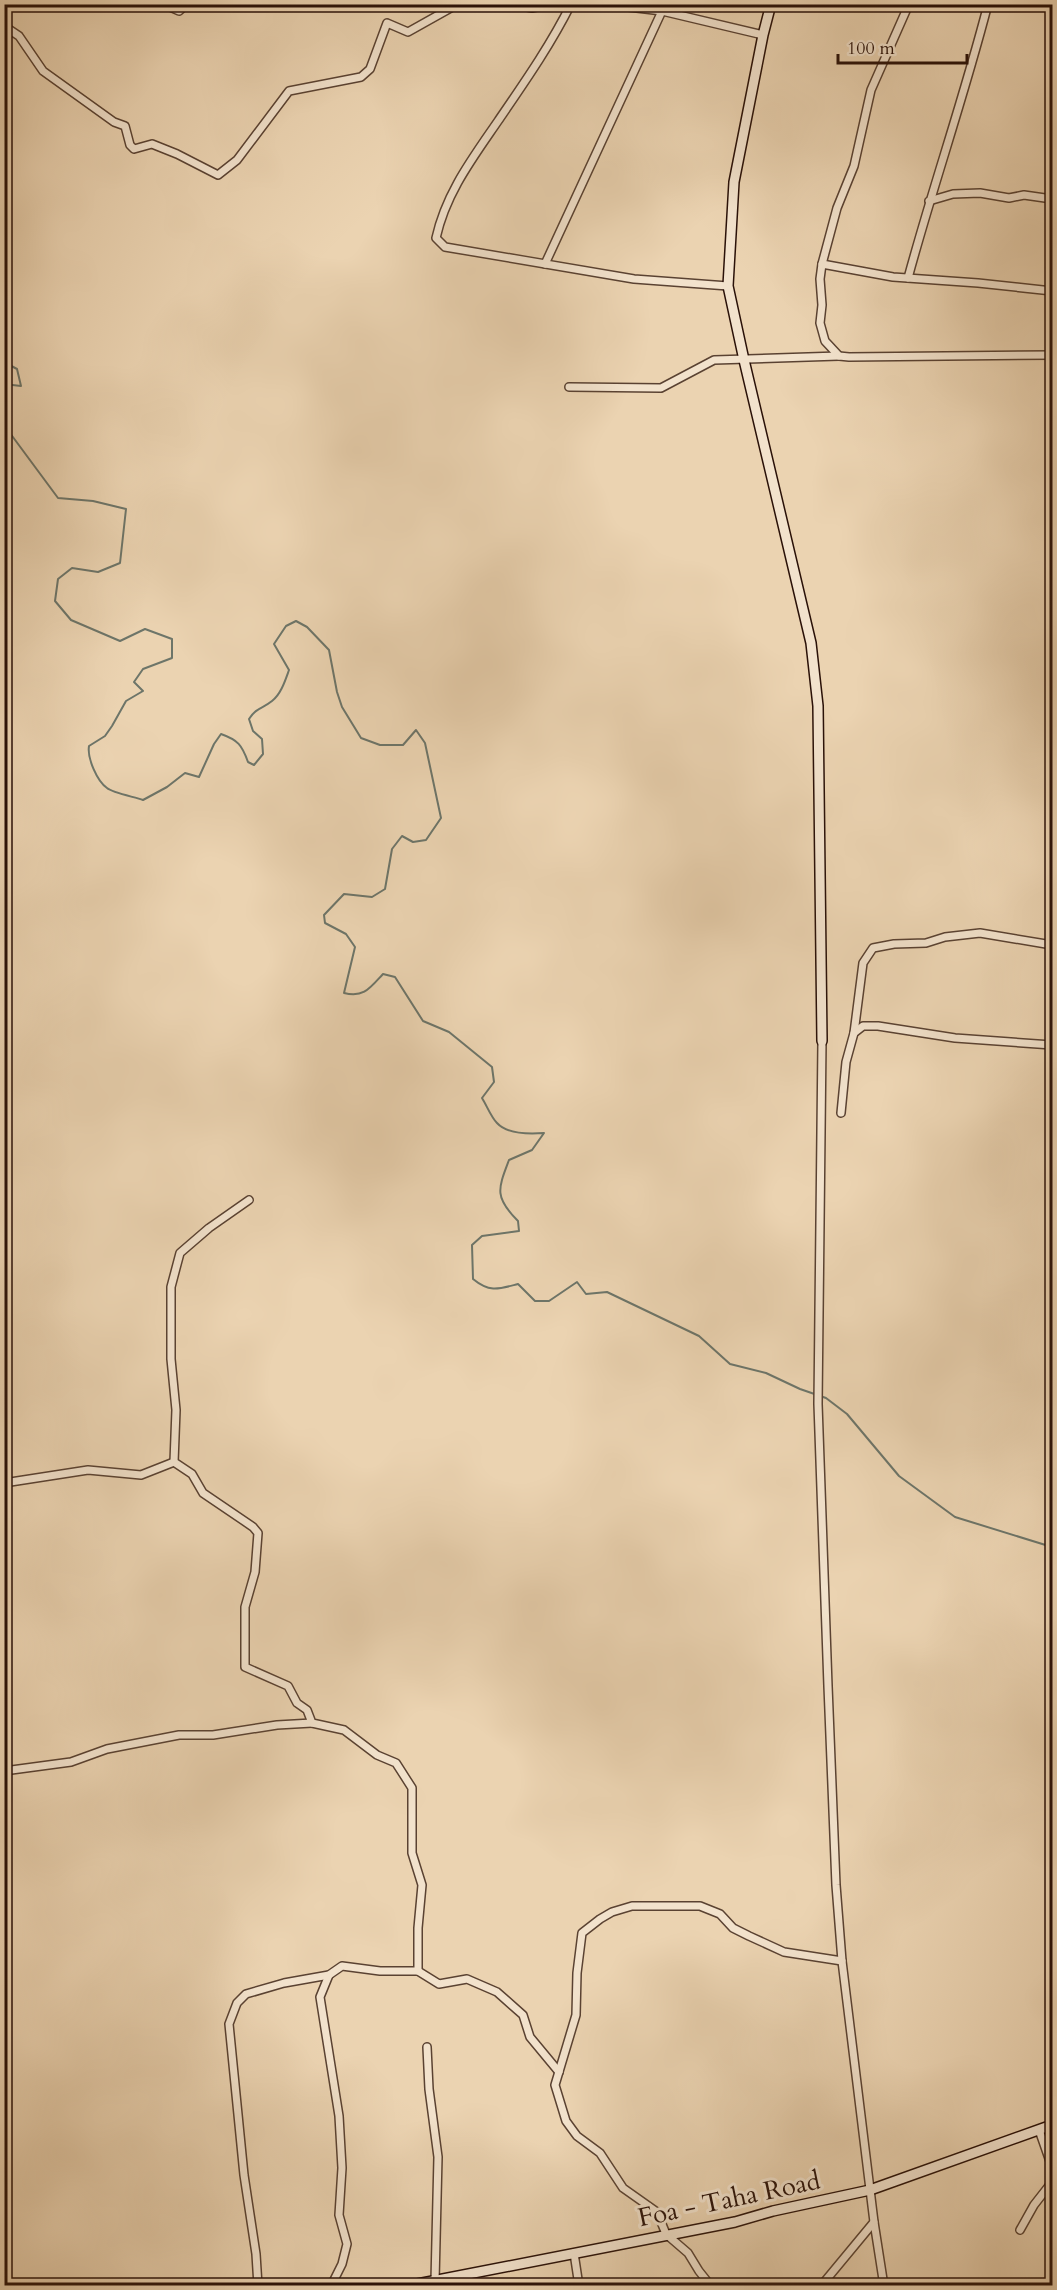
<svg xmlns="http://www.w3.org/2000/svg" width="1057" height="2290" font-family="Cardo,serif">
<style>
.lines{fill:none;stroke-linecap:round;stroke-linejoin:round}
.stream{stroke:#6d7569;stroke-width:2}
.street-casing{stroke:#5a4232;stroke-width:10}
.secondary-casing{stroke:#2a1108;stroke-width:12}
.street{stroke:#f2e2cc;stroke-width:7}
.secondary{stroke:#f2e2cc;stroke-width:9}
.labels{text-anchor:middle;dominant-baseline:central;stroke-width:6;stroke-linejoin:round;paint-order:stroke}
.street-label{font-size:26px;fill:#2a1108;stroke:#f2e2cc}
</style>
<rect width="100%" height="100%" fill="#ebd3b1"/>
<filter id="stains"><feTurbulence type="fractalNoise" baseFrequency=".00333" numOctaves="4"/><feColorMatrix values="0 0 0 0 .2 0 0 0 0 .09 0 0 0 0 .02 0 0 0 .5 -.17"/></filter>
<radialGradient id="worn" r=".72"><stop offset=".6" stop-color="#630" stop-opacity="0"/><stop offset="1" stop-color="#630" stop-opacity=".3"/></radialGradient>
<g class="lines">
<!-- stream -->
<g class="stream">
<path d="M4 362 17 369 21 386 4 384"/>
<path d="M4 425 58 498 93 501 126 509 120 563 98 572 72 568 58 579 55 601 71 620 120 641 145 629 172 639V658L143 669 134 682 143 691 126 701 112 726 105 736 89 746C87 758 97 781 107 788 113 793 135 797 143 800L167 787 185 773 199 777 214 744 221 734C238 740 242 745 248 762L254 765 263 754 262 739 253 731 249 719C257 707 262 709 272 701 281 694 285 681 289 670L274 644 286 626 296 621 307 627 329 650 337 692 342 707 361 738 380 745H403L416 730 425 743 441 818 426 840 413 842 402 836 392 849 385 889 372 897 344 894 324 915 325 923 346 934 355 947 344 993C364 998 370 988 383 974L395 977 423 1021 449 1032 492 1067 494 1082 482 1098C487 1106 491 1117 497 1123 507 1134 531 1134 544 1133L532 1150 509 1160C498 1189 494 1197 518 1221L519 1231 482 1236 472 1245 473 1279C490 1293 499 1289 518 1284L535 1301H549L577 1282 586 1294 607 1292 699 1336 730 1364 766 1373 800 1389 826 1398 847 1414 899 1476 955 1517 1052 1547"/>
</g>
<defs>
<g id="street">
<path d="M163 4 179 11 187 4"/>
<path d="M512 4 532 8 552 4"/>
<path d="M571 4C550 46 524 83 498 121 472 159 446 193 436 238L445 247 634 279 728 286"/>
<path d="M603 4 662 11 763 35"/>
<path d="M909 4 871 90 854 166 837 208 822 264 820 279 822 305 820 323 825 341 839 356 849 357 1052 355"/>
<path d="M4 26 19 36 43 71 114 122 125 126 130 145 134 149 152 144 177 154 218 175 237 160 289 91 361 77 370 69 387 23 408 32 458 4"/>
<path d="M929 201 953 194 980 193 1009 198 1024 195 1052 199"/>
<path d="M545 264 662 11"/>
<path d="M822 264 893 277 978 283 1052 291"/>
<path d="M908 278C933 186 964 97 988 4"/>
<path d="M569 387 661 388 714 360 839 356"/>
<path d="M854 1033 863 963 873 948 894 944 926 943 945 937 980 933 1052 945"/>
<path d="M841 1113 846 1062 854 1033 863 1026H878L955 1038 1052 1045"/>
<path d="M249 1200 209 1228 180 1253 171 1287V1359L176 1410 174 1462 192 1474 203 1493 253 1527 258 1533 255 1572 245 1607V1667L288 1686 297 1703 307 1710 312 1723 344 1730 377 1755 396 1763 412 1788V1853L422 1885 418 1928V1971"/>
<path d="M4 1483 88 1470 141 1475 174 1462"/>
<path d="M4 1705V1743"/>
<path d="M4 1771 71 1762 107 1749 179 1735H213L277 1725 312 1723"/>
<path d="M329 1975 320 1997 339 2116 342 2168 339 2215 347 2244 342 2264 331 2286"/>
<path d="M427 2047 429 2089 438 2157 435 2281"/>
<path d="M1039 2130 1052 2167"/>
<path d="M874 2222 884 2286"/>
<path d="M1020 2230 1034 2205 1052 2182"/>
<path d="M574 2253 579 2286"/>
<path d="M258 2286 256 2254 244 2175 229 2024 237 2003 246 1994 284 1983 329 1975 342 1966 380 1971H418L439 1984 467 1979 497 1992 523 2015 530 2037 559 2072"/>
<path d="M711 2286 699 2271 688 2253 666 2234 657 2212 623 2188 600 2153 577 2136 566 2121 555 2085 576 2015 577 1973 582 1933 600 1919 612 1912 632 1906H700L720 1914 733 1928 749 1936 784 1952 842 1961"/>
<path d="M821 2286 874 2222 842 1961 836 1885 828 1686 818 1404 822 1041"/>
<path d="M1038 2286 1040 2285"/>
</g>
<g id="secondary">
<path d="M771 4 763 35 734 182 728 286 744 360 811 643 818 706 822 1041"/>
<path d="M407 2286 735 2222 773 2211 870 2190 1052 2125"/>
</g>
</defs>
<!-- street casing -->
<use href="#street" class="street-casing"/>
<!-- secondary casing -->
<use href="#secondary" class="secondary-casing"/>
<!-- street -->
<use href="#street" class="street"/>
<!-- secondary -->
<use href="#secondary" class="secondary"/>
</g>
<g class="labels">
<!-- street labels -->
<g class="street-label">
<text transform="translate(729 2199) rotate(-12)">Foa - Taha Road</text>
</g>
</g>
<!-- margin -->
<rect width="1057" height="2290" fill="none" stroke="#ebd3b1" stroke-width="24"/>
<rect x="6" y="6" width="1045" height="2278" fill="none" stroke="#2a1108" stroke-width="3"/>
<rect x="12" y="12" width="1033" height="2266" fill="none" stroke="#2a1108" stroke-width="1.5"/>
<!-- scale -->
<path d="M838 54v9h129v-9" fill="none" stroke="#2a1108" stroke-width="3"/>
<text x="847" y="54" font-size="18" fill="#2a1108" stroke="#f2e2cc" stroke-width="4.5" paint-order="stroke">100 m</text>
<rect width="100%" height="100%" filter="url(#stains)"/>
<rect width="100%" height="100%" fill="url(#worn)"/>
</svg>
